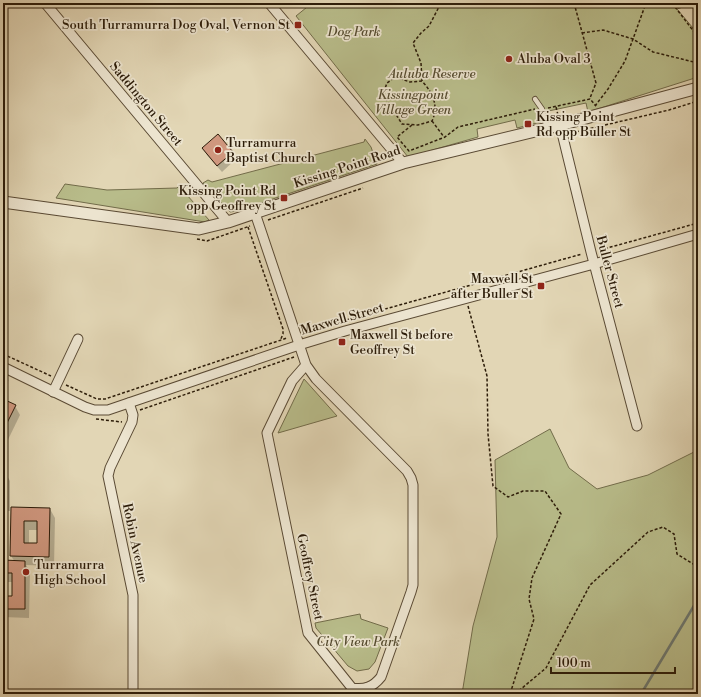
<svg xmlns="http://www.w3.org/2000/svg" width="701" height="697" font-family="'Libre Bodoni',serif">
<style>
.green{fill:#b8bc8a;stroke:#726c4a}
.shadow{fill:#0003;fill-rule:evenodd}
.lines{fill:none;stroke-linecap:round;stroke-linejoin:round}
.stream{stroke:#6d7972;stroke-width:2.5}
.building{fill:#cf977e;stroke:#2c1c09;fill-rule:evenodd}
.service-casing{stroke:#5a4a34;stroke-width:6}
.minor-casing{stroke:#5a4a34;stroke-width:11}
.tertiary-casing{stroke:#5a4a34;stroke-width:13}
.path{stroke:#2c1c09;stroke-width:1.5;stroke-dasharray:3 2;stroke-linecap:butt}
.service{stroke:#ece4cf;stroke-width:4.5}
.minor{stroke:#ece4cf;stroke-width:9}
.tertiary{stroke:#ece4cf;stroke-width:11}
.poi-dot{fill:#8f2418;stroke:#ece4cf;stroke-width:1.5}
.labels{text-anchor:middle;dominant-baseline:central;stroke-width:3.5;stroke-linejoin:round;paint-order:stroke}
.poi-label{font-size:13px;fill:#2c1c09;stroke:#ece4cf;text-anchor:start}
.park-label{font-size:13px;font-style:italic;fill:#564c30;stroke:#ece4cf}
.street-label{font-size:13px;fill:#2c1c09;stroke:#ece4cf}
</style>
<rect width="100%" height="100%" fill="#e2d6b5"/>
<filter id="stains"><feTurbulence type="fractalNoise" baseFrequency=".005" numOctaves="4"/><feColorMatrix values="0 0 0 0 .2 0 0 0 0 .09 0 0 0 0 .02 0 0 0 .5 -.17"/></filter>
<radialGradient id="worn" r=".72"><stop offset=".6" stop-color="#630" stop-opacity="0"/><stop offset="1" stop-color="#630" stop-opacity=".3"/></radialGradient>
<!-- green -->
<g class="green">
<path d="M312 3H695L677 9 698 34V77L588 112 586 103 539 113 541 122 517 128 515 120 477 129 478 137 408 157 296 16Z"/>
<path d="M365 139 371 147 377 164 237 211 230 212 203 183 208 180 212 182 364 142Z"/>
<path d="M65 184 107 190 177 188 179 186 209 220 205 222 56 198Z"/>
<path d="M304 379 337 416 278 433Z"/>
<path d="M550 429 569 468 597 489 648 475 698 450V683L690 694H462L473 626 497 537 495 460Z"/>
<path d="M360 614 361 619 388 628 375 662 369 669 357 671 348 666 316 628 315 623Z"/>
</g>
<!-- shadow -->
<g class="shadow">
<path d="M203 149 233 152 236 159 222 172 207 155Z"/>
<path d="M3 400 15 406 20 415 3 450Z"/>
<path d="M3 474H6L10 481V511H3Z"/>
<path d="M12 508 50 509 55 518 54 566 26 565 30 571 29 618 3 617V561L15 562 11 556ZM29 530H38V544H29ZM3 582H13V597H3Z"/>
<path d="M3 620 5 623 4 670H3Z"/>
</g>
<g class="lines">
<!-- stream -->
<path class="stream" d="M641 694 698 599"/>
</g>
<!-- building -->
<g class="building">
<path d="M218 134 233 152 217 166 202 148Z"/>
<path d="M3 399 16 405 3 431Z"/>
<rect x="3" y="473" width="4" height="32"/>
<path d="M11 507 50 508 49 557 10 556ZM24 521H37V543H24Z"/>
<path d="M3 560 25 561V609H3V596H12V573H3Z"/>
</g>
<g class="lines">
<defs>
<path id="service" d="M535 99 542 109 547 128"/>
<g id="minor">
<path d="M45 3 228 222"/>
<path d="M269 3 403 163"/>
<path d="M560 125 591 252 637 426"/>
<path d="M255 213 306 365 316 379 407 471 411 478 413 485V585L411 592 381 677C373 687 365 690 352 688L308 633 267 433 292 381 306 365"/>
<path d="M3 367 85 407 94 410H108L299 345 345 331 594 264 698 234"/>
<path d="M53 392 78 339"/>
<path d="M129 403 133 415 132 422 110 468 108 476 133 595V694"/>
</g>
<path id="tertiary" d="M3 202 199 229 228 222 403 163 560 125 698 88"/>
</defs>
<!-- service casing -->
<use href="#service" class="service-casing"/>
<!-- minor casing -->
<use href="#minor" class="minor-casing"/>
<!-- tertiary casing -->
<use href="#tertiary" class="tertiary-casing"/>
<!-- path -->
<g class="path">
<path d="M574 3 596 83 590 98"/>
<path d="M672 3 698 37"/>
<path d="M582 33 603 30 633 39 653 52 698 63"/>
<path d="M395 77 410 82 422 81C433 93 439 106 432 121L418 125 402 124 383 94 387 83Z"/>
<path d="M422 81 421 63 413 43 421 33 429 26 441 3"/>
<path d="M595 106 608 89 625 61 646 3"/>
<path d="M556 107 558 115"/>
<path d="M548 108 590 99 596 106"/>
<path d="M432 121 444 137"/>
<path d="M412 125 397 137 409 151 445 137 458 127 535 109"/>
<path d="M571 133 669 110 698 101"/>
<path d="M268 220 363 188"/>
<path d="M248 227 283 329V334L280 341"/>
<path d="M197 239 207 241 250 226"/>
<path d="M600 250 698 223"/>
<path d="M468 306 487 376 488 434 493 486 508 497 523 491H545L561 514 532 578 529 599 534 619 510 694"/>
<path d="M303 332 582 254"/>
<path d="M3 354 51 376"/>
<path d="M66 385 97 399H105L287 338"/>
<path d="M4 387 8 379"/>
<path d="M140 410 294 357"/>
<path d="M96 419 122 422"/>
<path d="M515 694 546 668 590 585 648 532 663 527 674 534 677 554 698 567"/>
</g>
<!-- service -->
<use href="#service" class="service"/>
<!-- minor -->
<use href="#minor" class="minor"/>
<!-- tertiary -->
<use href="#tertiary" class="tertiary"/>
</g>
<!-- markers -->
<g class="poi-dot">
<rect x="294" y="21" width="8" height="8" rx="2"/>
<circle cx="509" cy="59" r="4"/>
<rect x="524" y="120" width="8" height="8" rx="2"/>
<circle cx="218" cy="150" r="4"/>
<rect x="280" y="194" width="8" height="8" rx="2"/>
<rect x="537" y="282" width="8" height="8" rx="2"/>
<rect x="338" y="338" width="8" height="8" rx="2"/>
<circle cx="26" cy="572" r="4"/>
</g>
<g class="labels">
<!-- poi labels -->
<g class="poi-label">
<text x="290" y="25" text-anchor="end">South Turramurra Dog Oval, Vernon St</text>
<text x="517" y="59">Aluba Oval 3</text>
<text x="536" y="117">Kissing Point<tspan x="536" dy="15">Rd opp Buller St</tspan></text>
<text x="226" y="143">Turramurra<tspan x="226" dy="15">Baptist Church</tspan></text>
<text x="276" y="191" text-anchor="end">Kissing Point Rd<tspan x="276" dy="15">opp Geoffrey St</tspan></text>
<text x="533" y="279" text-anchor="end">Maxwell St<tspan x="533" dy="15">after Buller St</tspan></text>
<text x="350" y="335">Maxwell St before<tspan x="350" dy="15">Geoffrey St</tspan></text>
<text x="34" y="565">Turramurra<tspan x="34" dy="15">High School</tspan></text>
</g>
<!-- park labels -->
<g class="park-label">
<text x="354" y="32">Dog Park</text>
<text x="432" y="74">Auluba Reserve</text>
<text x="413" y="95">Kissingpoint<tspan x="413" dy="15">Village Green</tspan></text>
<text x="358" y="642">City View Park</text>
</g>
<!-- street labels -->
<g class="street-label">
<text transform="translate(146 104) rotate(50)">Saddington Street</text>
<text transform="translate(347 167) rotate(-18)">Kissing Point Road</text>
<text transform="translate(610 272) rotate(75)">Buller Street</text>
<text transform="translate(342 319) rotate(-16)">Maxwell Street</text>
<text transform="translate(135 543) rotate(78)">Robin Avenue</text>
<text transform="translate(310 577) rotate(78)">Geoffrey Street</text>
</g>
</g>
<!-- margin -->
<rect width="701" height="697" fill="none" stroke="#e2d6b5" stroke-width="16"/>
<rect x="4" y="4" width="693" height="689" fill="none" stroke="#2c1c09" stroke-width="2"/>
<rect x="8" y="8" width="685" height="681" fill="none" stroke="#2c1c09"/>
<!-- scale -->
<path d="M551 667v6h124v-6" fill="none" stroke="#2c1c09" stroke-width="2"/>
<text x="557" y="667" font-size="12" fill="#2c1c09" stroke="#ece4cf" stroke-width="3" paint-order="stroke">100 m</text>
<rect width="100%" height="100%" filter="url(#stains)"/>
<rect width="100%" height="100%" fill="url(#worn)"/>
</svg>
